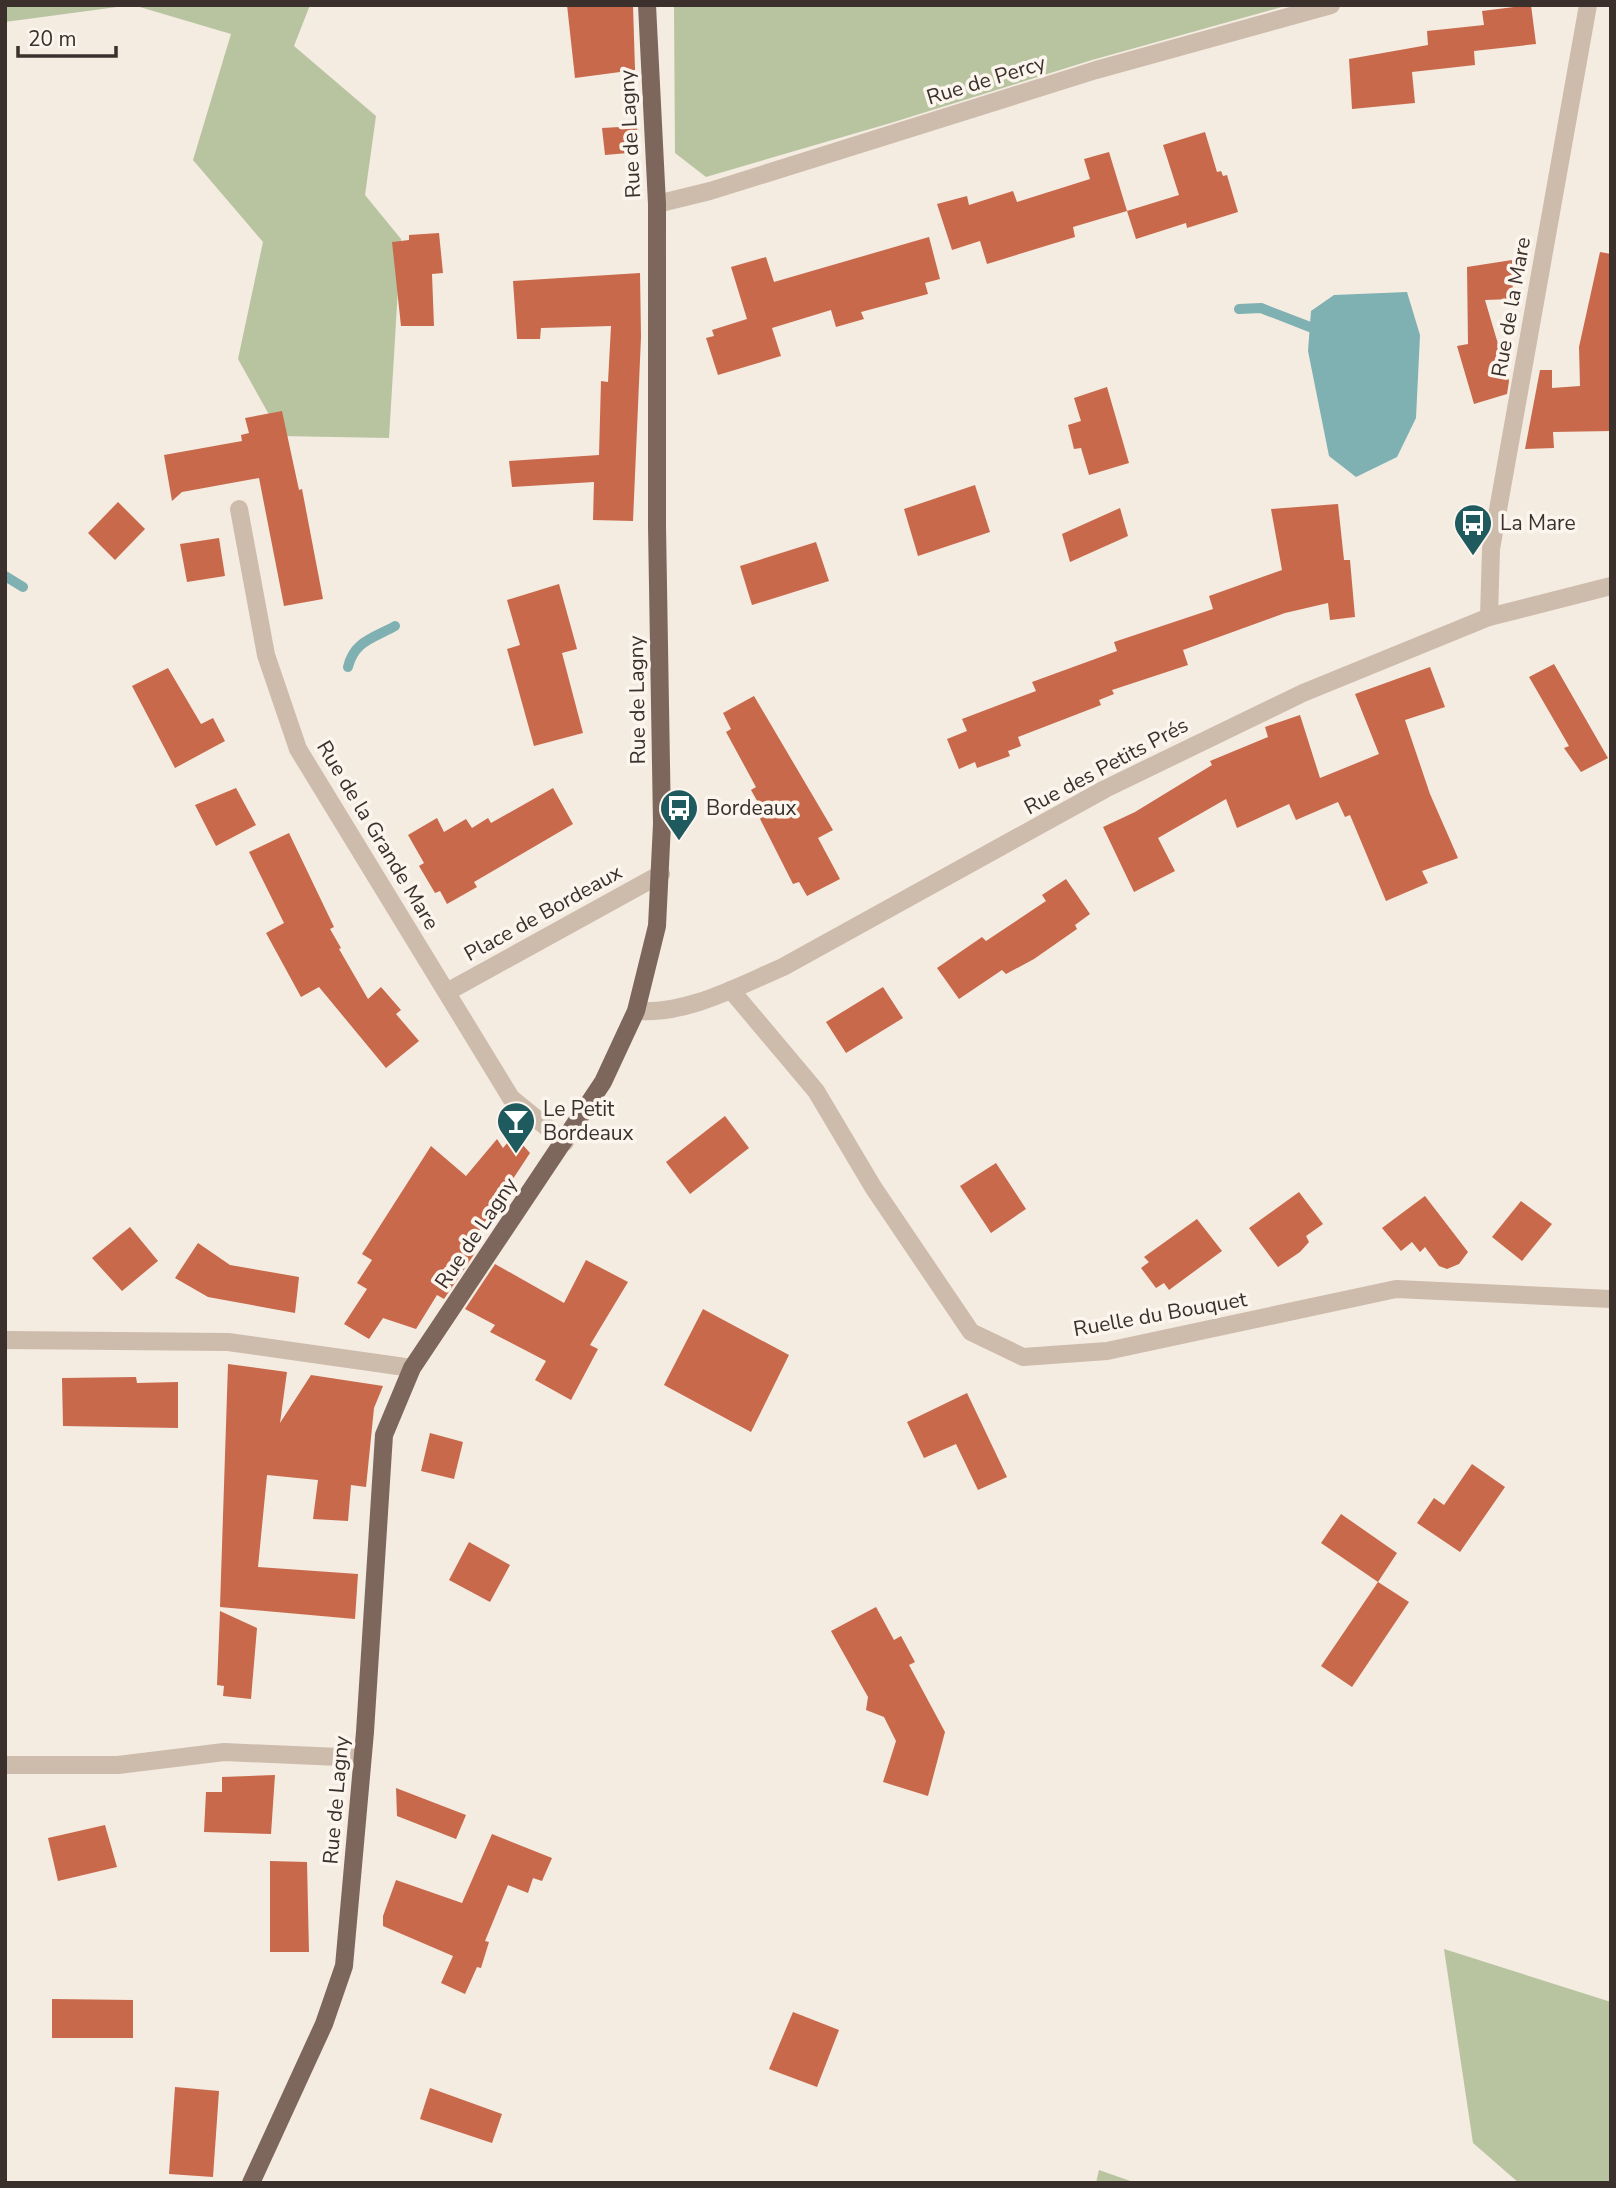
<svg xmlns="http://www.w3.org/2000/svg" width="1616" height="2188" font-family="'Nunito Sans',sans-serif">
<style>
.green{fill:#b8c4a0}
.water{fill:#7fb0b2}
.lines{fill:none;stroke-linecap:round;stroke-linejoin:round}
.stream{stroke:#7fb0b2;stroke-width:10}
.building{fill:#c8694b}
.minor{stroke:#cdbbac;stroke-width:18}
.major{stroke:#7d675c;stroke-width:18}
.labels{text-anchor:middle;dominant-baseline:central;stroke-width:7;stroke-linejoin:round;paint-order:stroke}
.street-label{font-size:21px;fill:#3b302b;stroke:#fbf5ee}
.poi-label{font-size:21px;fill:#3b302b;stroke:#fbf5ee;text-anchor:start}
</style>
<rect width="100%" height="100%" fill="#f4ebe1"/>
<!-- green -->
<g class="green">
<path d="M5 5H132L5 22Z"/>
<path d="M133 5H310L294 46 376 116 365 195 401 239 389 438 281 436 238 359 263 242 193 160 231 34Z"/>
<path d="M674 5H1289L1092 60 894 122 706 177 675 153Z"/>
<path d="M1444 1949 1611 2002V2183H1519L1473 2143Z"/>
<path d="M1099 2170 1136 2183H1096Z"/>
</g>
<!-- water -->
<path class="water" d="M1407 292 1420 335 1416 418 1397 457 1356 477 1329 456 1308 351 1311 311 1334 295Z"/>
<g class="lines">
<!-- stream -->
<g class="stream">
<path d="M1239 309 1261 308 1310 327 1321 323"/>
<path d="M5 576 23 587"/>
<path d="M348 667C354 641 374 638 395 626"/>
</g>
</g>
<!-- building -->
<g class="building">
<path d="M567 5H633L635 70 575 78Z"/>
<path d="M1531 5 1536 44 1474 51 1475 65 1412 72 1415 103 1352 109 1349 59 1428 45 1427 31 1484 25 1482 11Z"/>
<path d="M637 126 639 152 605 155 602 128Z"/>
<path d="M1205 132 1217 172 1221 171 1223 176 1227 175 1238 212 1187 228 1186 223 1136 239 1127 211 1179 195 1163 145Z"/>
<path d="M1109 152 1127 211 1073 227 1075 237 987 264 980 241 952 250 937 204 967 196 969 205 1013 191 1017 202 1090 179 1084 159Z"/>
<path d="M439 233 443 273 432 274 434 326H401L392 242 409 240V235Z"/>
<path d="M929 237 940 279 925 283 928 294 861 312 864 319 836 327 831 310 772 328 781 356 718 375 706 338 714 336 712 330 747 319 731 267 766 257 774 282Z"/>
<path d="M1600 252 1611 254V431L1553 432 1554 448 1525 449 1540 370H1552V388L1580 386 1579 347Z"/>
<path d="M1512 260 1513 299 1485 300 1509 381 1507 394 1474 404 1457 346 1468 344 1467 267Z"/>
<path d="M640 273 641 337 633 521 593 520 594 482 512 487 509 461 599 455 601 381 608 382 611 326 541 328 540 339H517L513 281Z"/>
<path d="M1107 387 1129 463 1089 475 1081 448 1074 449 1068 425 1081 421 1074 398Z"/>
<path d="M282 411 299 490 302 489 323 599 284 606 259 478 182 492 172 501 164 455 242 441 241 435 249 433 245 418Z"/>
<path d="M975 485 990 532 918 556 904 509Z"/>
<path d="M118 502 145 529 115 560 88 533Z"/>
<path d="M1338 504 1344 560H1350L1355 617 1330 620 1328 603 1285 613 1183 650 1188 665 1112 690 1114 694 1099 700 1101 705 1018 737 1021 746 1008 751 1010 756 977 768 975 762 959 769 947 739 967 731 962 719 1036 691 1032 682 1117 651 1114 642 1213 609 1209 596 1282 570 1271 509Z"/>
<path d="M1120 508 1128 536 1070 562 1062 534Z"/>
<path d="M219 538 225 576 187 582 180 544Z"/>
<path d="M816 542 829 581 752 605 740 566Z"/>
<path d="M559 584 577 649 562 653 583 733 534 746 507 649 520 645 507 600Z"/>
<path d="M1554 664 1608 758 1581 772 1564 748 1569 746 1529 677Z"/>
<path d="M1430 667 1445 707 1405 720 1430 794 1458 858 1422 871 1428 883 1386 901 1350 815 1345 817 1338 802 1296 820 1289 804 1237 828 1226 799 1158 838 1175 871 1134 892 1103 827 1135 812 1212 765 1210 761 1268 737 1265 727 1300 715 1320 778 1379 754 1355 694Z"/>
<path d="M168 668 201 724 213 718 225 741 175 768 132 686Z"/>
<path d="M754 696 833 830 818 838 840 879 807 896 799 882 793 884 755 809 760 806 751 790 756 787 726 732 731 729 723 713Z"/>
<path d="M236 788 256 825 216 846 195 805Z"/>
<path d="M553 788 573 824 474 882 477 887 447 904 440 891 435 893 419 866 424 863 408 835 437 818 444 832 466 819 472 828 488 818 491 823Z"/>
<path d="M289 833 334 927 330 929 341 948 339 949 368 999 381 987 401 1010 396 1014 419 1041 386 1068 319 987 301 997 266 933 284 923 249 852Z"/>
<path d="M1066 879 1090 914 1075 925 1077 929 1034 959 1006 974 1002 970 959 999 937 968 982 937 986 941 1046 901 1042 895Z"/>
<path d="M883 987 903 1018 846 1053 826 1022Z"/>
<path d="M725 1116 749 1148 690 1194 666 1162Z"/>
<path d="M514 1135 530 1153 467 1249 475 1253 444 1299 437 1295 416 1329 383 1318 369 1339 344 1324 367 1289 357 1283 372 1260 362 1254 431 1146 466 1176 497 1139 503 1148Z"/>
<path d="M996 1163 1026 1209 991 1233 960 1186Z"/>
<path d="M1299 1192 1323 1224 1306 1236 1309 1242 1300 1252 1278 1267 1249 1228Z"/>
<path d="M1425 1196 1468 1252 1459 1264 1447 1269 1439 1266 1425 1247 1420 1252 1412 1242 1401 1251 1382 1228Z"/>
<path d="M1521 1201 1552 1224 1522 1261 1492 1237Z"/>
<path d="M1197 1219 1222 1251 1169 1290 1164 1283 1156 1288 1141 1268 1149 1262 1144 1257Z"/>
<path d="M130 1227 158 1261 122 1291 92 1258Z"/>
<path d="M198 1243 230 1265 299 1277 295 1313 208 1297 175 1278Z"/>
<path d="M586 1260 628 1282 590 1345 598 1349 571 1400 535 1380 546 1361 490 1332 495 1325 465 1309 495 1264 564 1303Z"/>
<path d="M703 1309 789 1355 751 1432 664 1385Z"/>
<path d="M228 1364 287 1372 280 1423 311 1375 383 1386 374 1408 366 1487 351 1485 348 1521 313 1519 318 1480 267 1475 258 1567 358 1574 355 1619 220 1607Z"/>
<path d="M136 1377 137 1383 178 1382V1428L63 1426 62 1378Z"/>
<path d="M967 1393 1007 1477 978 1490 956 1444 924 1458 907 1422Z"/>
<path d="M430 1433 463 1442 454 1479 421 1471Z"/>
<path d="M1472 1464 1505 1487 1460 1552 1417 1523 1434 1498 1444 1505Z"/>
<path d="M1341 1514 1397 1553 1378 1582 1321 1543Z"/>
<path d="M469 1542 510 1565 490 1602 449 1580Z"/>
<path d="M1378 1582 1409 1602 1352 1687 1321 1666Z"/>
<path d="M876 1607 894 1640 901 1636 915 1662 909 1665 945 1732 928 1796 883 1782 896 1741 884 1717 866 1710 868 1697 831 1631Z"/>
<path d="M220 1611 257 1628 251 1699 223 1696 224 1686 217 1685Z"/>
<path d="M275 1775 271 1834 204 1832 206 1792H222V1777Z"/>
<path d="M396 1788 466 1815 456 1839 397 1816Z"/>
<path d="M105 1825 117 1867 58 1881 48 1838Z"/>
<path d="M492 1834 552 1858 542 1881 533 1878 528 1893 508 1885 485 1941 489 1942 481 1968 477 1967 465 1994 441 1983 453 1956 383 1926V1916L396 1880 462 1903Z"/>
<path d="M270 1861 307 1862 309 1952H270Z"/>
<path d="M52 1999 133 2000V2038H52Z"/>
<path d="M793 2012 839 2030 817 2087 769 2069Z"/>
<path d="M175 2087 219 2091 213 2177 169 2174Z"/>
<path d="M430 2088 502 2114 492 2143 420 2119Z"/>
</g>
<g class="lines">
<!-- minor -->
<g class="minor">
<path d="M657 204 710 191 1096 70 1331 5"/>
<path d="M239 509 266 655 298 749 511 1098 565 1142"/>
<path d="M1489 617 1491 549 1588 5"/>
<path d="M731 990 816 1091 873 1187 971 1332 1023 1357 1107 1351 1396 1289 1611 1299"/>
<path d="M447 992 661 874"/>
<path d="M636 1011C686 1015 737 987 783 967L1105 789 1303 693 1489 617 1611 586"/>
<path d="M5 1340 228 1342 412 1368"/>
<path d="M5 1765H118L224 1752 362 1758"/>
</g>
<!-- major -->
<path class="major" d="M251 2183 324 2024 344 1966 365 1732 384 1435 412 1368 603 1082 636 1011 657 926 662 824 657 526V204L647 5"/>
</g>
<!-- icons -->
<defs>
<symbol id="bus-pin" viewBox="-11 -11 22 30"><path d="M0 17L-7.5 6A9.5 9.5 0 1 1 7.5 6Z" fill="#1f5a5e" stroke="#fbf5ee"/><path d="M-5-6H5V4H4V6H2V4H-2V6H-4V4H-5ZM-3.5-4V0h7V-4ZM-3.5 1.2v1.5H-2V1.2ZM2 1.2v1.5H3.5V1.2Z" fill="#fff"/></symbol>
<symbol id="bar-pin" viewBox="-11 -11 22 30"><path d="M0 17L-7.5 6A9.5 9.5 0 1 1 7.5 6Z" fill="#1f5a5e" stroke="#fbf5ee"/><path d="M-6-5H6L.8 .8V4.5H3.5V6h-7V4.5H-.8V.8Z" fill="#fff"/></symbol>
</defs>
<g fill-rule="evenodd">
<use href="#bus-pin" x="1451" y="501" width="44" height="60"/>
<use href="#bus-pin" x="657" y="786" width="44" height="60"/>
<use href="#bar-pin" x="494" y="1099" width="44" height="60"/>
</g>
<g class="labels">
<!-- street labels -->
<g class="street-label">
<text transform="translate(986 80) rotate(-17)">Rue de Percy</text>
<text transform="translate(630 134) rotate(-93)">Rue de Lagny</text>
<text transform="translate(1511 307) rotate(-80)">Rue de la Mare</text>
<text transform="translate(637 700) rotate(-91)">Rue de Lagny</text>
<text transform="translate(1106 766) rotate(-28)">Rue des Petits Prés</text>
<text transform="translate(378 835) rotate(59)">Rue de la Grande Mare</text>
<text transform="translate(543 913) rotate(-29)">Place de Bordeaux</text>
<text transform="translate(476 1233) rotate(-56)">Rue de Lagny</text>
<text transform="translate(1160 1314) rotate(-10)">Ruelle du Bouquet</text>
<text transform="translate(336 1800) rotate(-85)">Rue de Lagny</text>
</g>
<!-- poi labels -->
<g class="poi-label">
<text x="1500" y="523">La Mare</text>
<text x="706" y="808">Bordeaux</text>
<text x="543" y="1109">Le Petit<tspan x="543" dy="24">Bordeaux</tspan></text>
</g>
</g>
<!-- border -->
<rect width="1616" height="2188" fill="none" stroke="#3b302b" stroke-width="14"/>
<!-- scale -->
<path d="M18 46v10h98v-10" fill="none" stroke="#3b302b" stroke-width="3.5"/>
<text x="28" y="46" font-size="21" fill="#3b302b" stroke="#fbf5ee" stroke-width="5" paint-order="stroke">20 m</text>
</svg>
